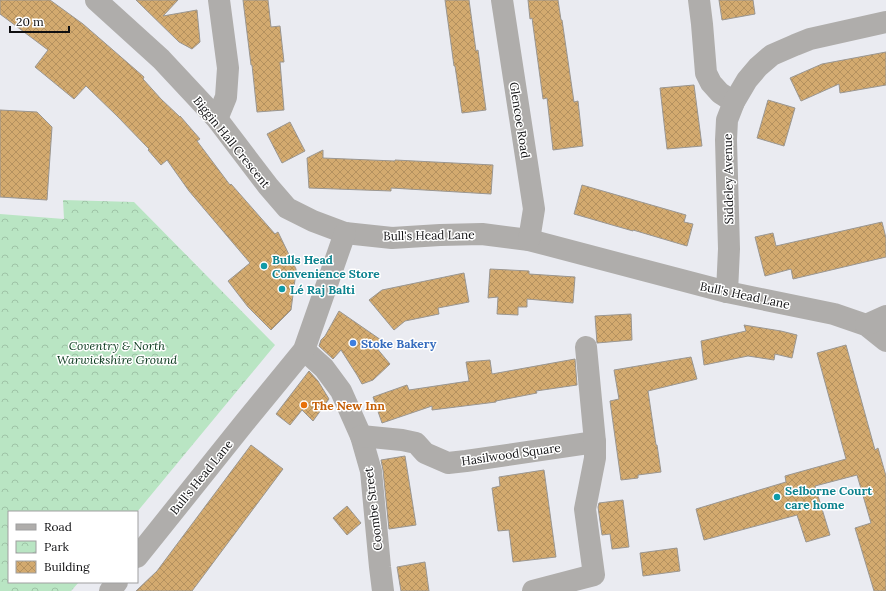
<svg xmlns="http://www.w3.org/2000/svg" width="886" height="591" font-family="Lora,serif">
<style>
.park{fill:url(#park-crowns)}
.building{fill:url(#building-cross-hatch);stroke:#9a9691}
.lines{fill:none;stroke-linecap:round;stroke-linejoin:round}
.minor{stroke:#afadab;stroke-width:22}
.culture-dot{fill:#0f9aa8;stroke:#fff;stroke-width:1.5}
.shop-dot{fill:#3f7fe0;stroke:#fff;stroke-width:1.5}
.food-dot{fill:#e8710a;stroke:#fff;stroke-width:1.5}
.labels{text-anchor:middle;dominant-baseline:central;stroke-width:3;stroke-linejoin:round;paint-order:stroke}
.street-label{font-size:12px;fill:#0f0f11;stroke:#fff}
.culture-label{font-size:12px;font-weight:bold;fill:#0d838f;stroke:#fff;text-anchor:start}
.shop-label{font-size:12px;font-weight:bold;fill:#366cbe;stroke:#fff;text-anchor:start}
.park-label{font-size:12px;font-style:italic;fill:#063619;stroke:#fff}
.food-label{font-size:12px;font-weight:bold;fill:#c56008;stroke:#fff;text-anchor:start}
</style>
<defs>
<pattern id="park-crowns" width="20" height="18" patternUnits="userSpaceOnUse"><rect width="20" height="18" fill="#b9e5c3"/><path d="M2 6a3 3 0 1 1 6 0M12 15a3 3 0 1 1 6 0" fill="none" stroke="#9ec3a6"/></pattern>
<pattern id="building-cross-hatch" width="8" height="8" patternUnits="userSpaceOnUse"><rect width="8" height="8" fill="#d3aa6f"/><path d="M0 0l8 8M0 8l8-8" fill="none" stroke="#b4915f"/></pattern>
</defs>
<rect width="100%" height="100%" fill="#eaebf1"/>
<!-- park -->
<path class="park" d="M63 200 134 202 275 345 137 512H9V582H79L71 591H0V214L64 219Z"/>
<!-- building -->
<g class="building">
<path d="M0 0H50L83 24 144 77 143 79 161 99 180 117V116L200 139 197 141 230 185 231 184 275 234 278 232 296 269V272L291 310 271 330 248 307 228 281 250 263 189 191 167 160 161 165 148 150 149 149 117 116 86 86 74 99 35 67 48 50 0 14Z"/>
<path d="M136 0H178L163 16 197 10 200 42 192 49 179 42Z"/>
<path d="M243 0H268L271 27 280 26 284 62H280L284 110 257 112 252 65H251Z"/>
<path d="M445 0H469L476 51 478 50 486 110 462 113 455 66H454Z"/>
<path d="M528 0H558L561 20H562L574 102 578 101 583 146 553 150 547 98 543 99 532 18 530 19Z"/>
<path d="M719 0H753L755 14 722 20Z"/>
<path d="M886 52V85L840 93 839 84 801 101 790 78 822 64Z"/>
<path d="M694 85 702 146 667 149 660 88Z"/>
<path d="M768 100 795 108 784 146 757 138Z"/>
<path d="M0 110 37 112 52 127 47 200 0 197Z"/>
<path d="M290 122 305 151 282 163 267 134Z"/>
<path d="M323 150V158L395 161V160L493 165 491 194 391 188V191L309 188 307 158Z"/>
<path d="M582 185 686 215 684 222 693 224 687 246 633 230V231L574 214Z"/>
<path d="M882 222 886 238V257L793 279 791 269 765 276 755 237 773 233 776 246Z"/>
<path d="M490 269 529 271V274L575 277 573 303 527 299V307H518V315L497 314 498 297 488 298Z"/>
<path d="M464 273 469 302 438 308 439 314 405 321 394 330 369 300 382 290Z"/>
<path d="M339 311 381 340 375 346 390 364 373 380 362 384 357 375 341 350 333 359 319 346 321 340 325 336Z"/>
<path d="M631 314 632 340 597 343 595 316Z"/>
<path d="M744 325 781 331 797 335 792 358 775 354 774 360 748 356 704 365 701 341 746 331Z"/>
<path d="M846 345 875 450 878 448 886 476V591H874L855 528 871 523 857 475 815 486 830 535 806 542 797 515 704 540 696 509 786 482 785 476 846 459 817 353Z"/>
<path d="M691 357 697 379 648 391 656 445H657L661 472 638 475V478L621 480 610 401 619 399 614 370Z"/>
<path d="M575 359 577 385 536 391 537 393 496 401V402L432 410V406L382 423 373 397 407 385 409 390 469 381 466 362 490 360 492 374Z"/>
<path d="M309 371 318 381 329 399 313 421 302 410 290 425 276 414Z"/>
<path d="M251 445 283 469 192 591H136L157 571Z"/>
<path d="M405 456 416 525 389 529 383 470 381 460Z"/>
<path d="M544 470 556 557 513 562 509 530 498 531 492 488 500 486 499 477Z"/>
<path d="M623 500 629 547 612 549 610 534 602 535 598 507 599 503Z"/>
<path d="M347 506 361 523 347 535 333 518Z"/>
<path d="M677 548 680 571 643 576 640 553Z"/>
<path d="M425 562 429 591H401L397 567Z"/>
</g>
<g class="lines">
<!-- minor -->
<g class="minor">
<path d="M96 0 161 59 217 119 268 186 287 208 313 221 345 233 392 238 440 235 482 234 529 240 727 292 834 314 866 325 886 341"/>
<path d="M502 0 534 209 529 240"/>
<path d="M699 0 702 24 706 73 711 83 720 93 734 102"/>
<path d="M217 119 226 97 228 68 219 0"/>
<path d="M727 292 729 249 726 140 727 120 734 102 747 80 758 67 772 55 795 45 810 39 886 22"/>
<path d="M866 325 886 316"/>
<path d="M304 350 324 368 341 391 361 436 371 471 380 567 383 591"/>
<path d="M361 436 402 440 416 443 425 453 448 463 466 461 595 442"/>
<path d="M137 557 245 422 304 350 345 233"/>
<path d="M110 591 117 582"/>
<path d="M533 591 594 575 585 509 595 458V442L586 347"/>
</g>
</g>
<!-- markers -->
<g class="culture-dot">
<circle cx="264" cy="266" r="4"/>
<circle cx="282" cy="289" r="4"/>
<circle cx="777" cy="497" r="4"/>
</g>
<circle class="shop-dot" cx="353" cy="343" r="4"/>
<circle class="food-dot" cx="304" cy="405" r="4"/>
<g class="labels">
<!-- street labels -->
<g class="street-label">
<text transform="translate(520 120) rotate(81)">Glencoe Road</text>
<text transform="translate(232 142) rotate(51)">Biggin Hall Crescent</text>
<text transform="translate(728 179) rotate(-91)">Siddeley Avenue</text>
<text transform="translate(429 235) rotate(-1)">Bull's Head Lane</text>
<text transform="translate(745 295) rotate(12)">Bull's Head Lane</text>
<text transform="translate(511 454) rotate(-8)">Hasilwood Square</text>
<text transform="translate(201 477) rotate(-51)">Bull's Head Lane</text>
<text transform="translate(373 509) rotate(-97)">Coombe Street</text>
</g>
<!-- culture labels -->
<g class="culture-label">
<text x="272" y="259">Bulls Head<tspan x="272" dy="14">Convenience Store</tspan></text>
<text x="290" y="289">Lé Raj Balti</text>
<text x="785" y="490">Selborne Court<tspan x="785" dy="14">care home</tspan></text>
</g>
<!-- shop labels -->
<g class="shop-label">
<text x="361" y="343">Stoke Bakery</text>
</g>
<!-- park labels -->
<g class="park-label">
<text x="117" y="345">Coventry &amp; North<tspan x="117" dy="14">Warwickshire Ground</tspan></text>
</g>
<!-- food labels -->
<g class="food-label">
<text x="312" y="405">The New Inn</text>
</g>
</g>
<!-- legend -->
<rect x="8" y="511" width="130" height="72" fill="#ffffff" stroke="#9f9fa0"/>
<rect x="16" y="524" width="20" height="6" fill="#afadab" stroke="#9f9fa0"/>
<text x="44" y="531" font-size="12" fill="#0f0f11">Road</text>
<rect x="16" y="541" width="20" height="12" fill="url(#park-crowns)" stroke="#9f9fa0"/>
<text x="44" y="551" font-size="12" fill="#0f0f11">Park</text>
<rect x="16" y="561" width="20" height="12" fill="url(#building-cross-hatch)" stroke="#9f9fa0"/>
<text x="44" y="571" font-size="12" fill="#0f0f11">Building</text>
<!-- scale -->
<path d="M10 26v6h59v-6" fill="none" stroke="#0f0f11" stroke-width="2"/>
<text x="16" y="26" font-size="12" fill="#0f0f11" stroke="#ffffff" stroke-width="3" paint-order="stroke">20 m</text>
</svg>
